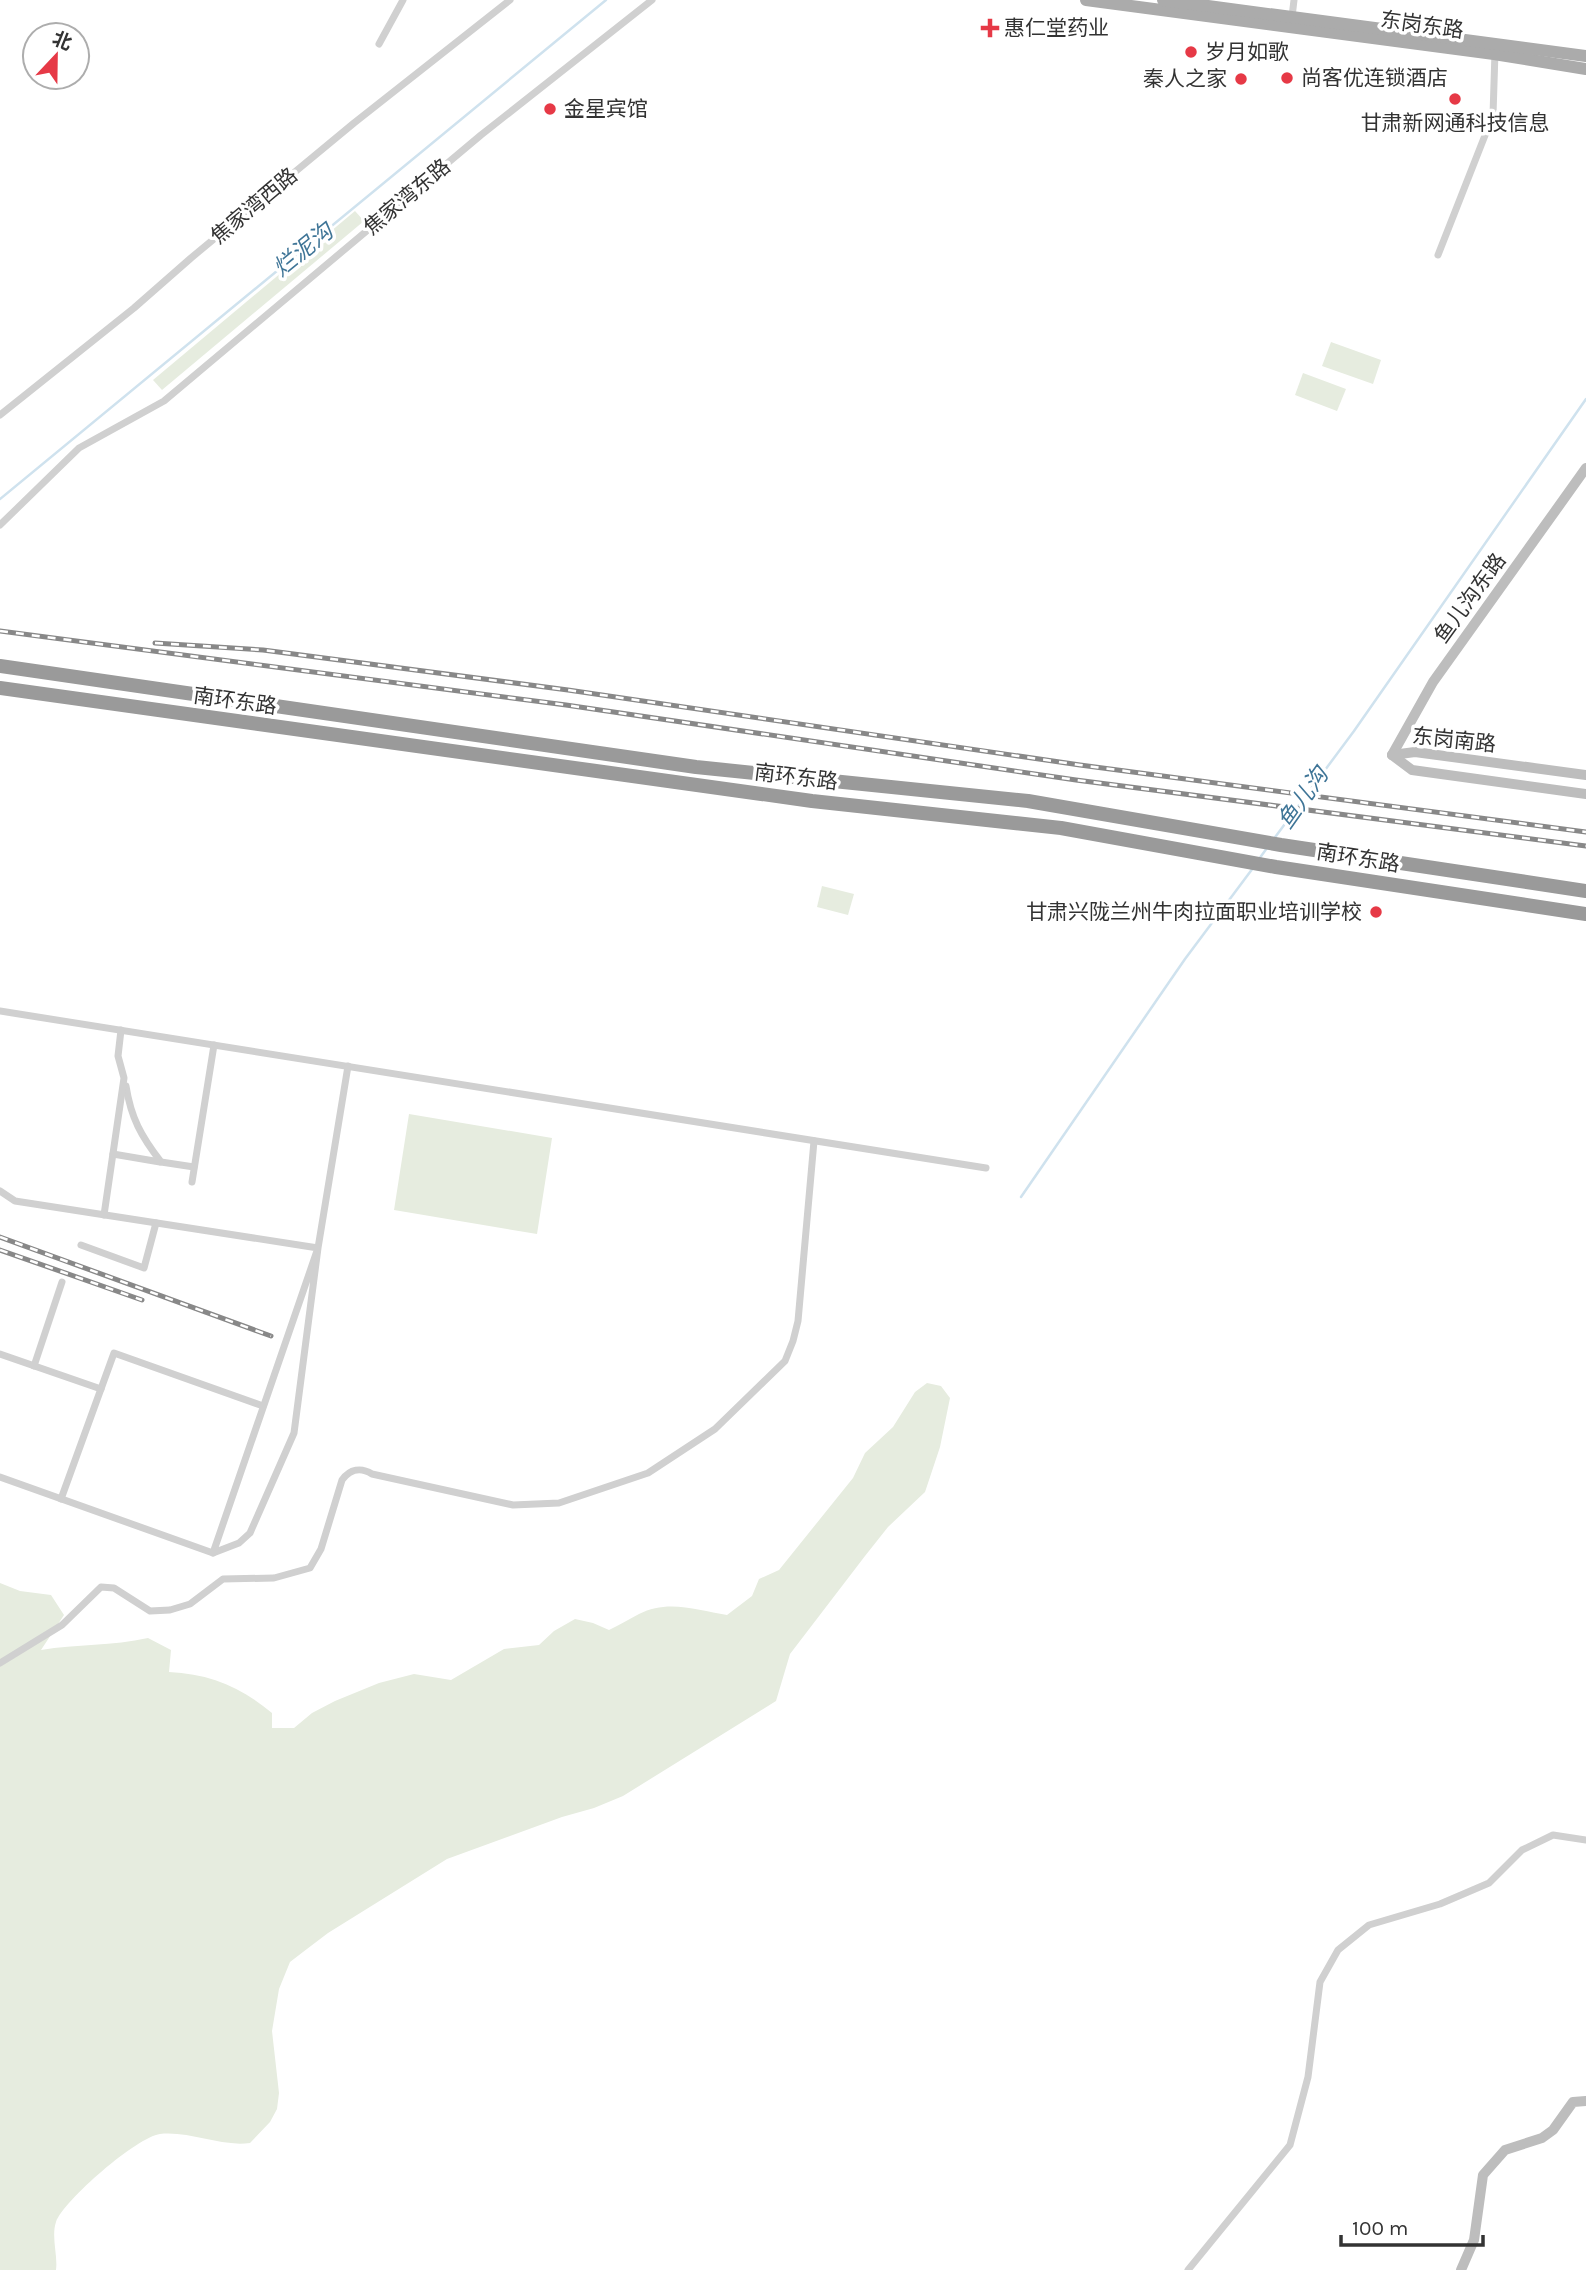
<svg xmlns="http://www.w3.org/2000/svg" width="1586" height="2270" font-family="Karla,'Noto Sans SC',sans-serif">
<style>
.green{fill:#e6ecdf}
.lines{fill:none;stroke-linecap:round;stroke-linejoin:round}
.stream{stroke:#cfe2ee;stroke-width:2.5}
.street{stroke:#d0d0d0;stroke-width:7}
.secondary{stroke:#bdbdbd;stroke-width:10}
.primary{stroke:#ababab;stroke-width:12}
.highway{stroke:#9a9a9a;stroke-width:14}
.rail-casing{stroke:#888;stroke-width:5}
.rail{stroke:#fff;stroke-width:2.5;stroke-dasharray:8;stroke-linecap:butt}
.poi-dot{fill:#e63946;stroke:#fff;stroke-width:2.5}
.labels{text-anchor:middle;dominant-baseline:central;stroke-width:7;stroke-linejoin:round;paint-order:stroke}
.street-label{font-size:21px;fill:#333;stroke:#fff}
.poi-label{font-size:21px;fill:#333;stroke:#fff;text-anchor:start}
.water-label{font-size:23px;font-style:italic;fill:#3f7597;stroke:#fff}
</style>
<rect width="100%" height="100%" fill="#fff"/>
<!-- green -->
<g class="green">
<path d="M355 211 364 221 162 390 153 380Z"/>
<path d="M1331 342 1381 360 1373 384 1322 366Z"/>
<path d="M1303 373 1346 389 1337 411 1295 395Z"/>
<path d="M822 886 854 894 848 915 817 907Z"/>
<path d="M409 1114 552 1138 537 1234 394 1210Z"/>
<path d="M927 1383 941 1386 950 1398 940 1447 925 1492 888 1527 865 1556 790 1654 776 1701 623 1796 594 1808 562 1817 447 1859 328 1933 303 1952 290 1962 279 1989 272 2031 279 2093 277 2109 270 2122 250 2143C220 2147 191 2131 160 2134 137 2137 64 2200 56 2222 51 2237 58 2255 56 2270H0V1583L20 1591 51 1595 64 1615 41 1650C76 1644 113 1646 148 1638L171 1650 169 1672C210 1674 241 1687 272 1713V1728H294L312 1713 335 1701 379 1683 414 1674 451 1680 504 1649 539 1645 554 1631 575 1619 593 1623 609 1630C620 1625 629 1619 639 1614 667 1599 698 1610 727 1615L752 1596 759 1579 779 1570 853 1478 865 1453 893 1427 915 1392Z"/>
</g>
<g class="lines">
<!-- stream -->
<g class="stream">
<path d="M0 499 606 0"/>
<path d="M1273 840 1354 731 1586 399"/>
<path d="M1259 859 1267 848"/>
<path d="M1021 1197 1185 959 1253 868"/>
</g>
<!-- street -->
<g class="street">
<path d="M1292 17 1294 0"/>
<path d="M379 44 403 0"/>
<path d="M1438 255 1493 115 1495 52"/>
<path d="M0 415 134 308 191 258 354 123 510 0"/>
<path d="M0 525 79 448 164 401 481 135 652 0"/>
<path d="M0 1011 986 1168"/>
<path d="M126 1086C131 1118 141 1136 161 1162L194 1167"/>
<path d="M113 1154 160 1162"/>
<path d="M192 1182 214 1045"/>
<path d="M0 1191 15 1201 318 1248 294 1433 250 1533 239 1543 213 1553 318 1248 348 1066"/>
<path d="M104 1215 124 1078 118 1056 121 1030"/>
<path d="M81 1245 144 1268 156 1223"/>
<path d="M0 1354 101 1389"/>
<path d="M34 1366 62 1282"/>
<path d="M0 1477 213 1553"/>
<path d="M61 1499 114 1353 263 1406"/>
<path d="M0 1663 62 1625 101 1587 114 1588 150 1611 170 1610 190 1604 223 1579 274 1578 310 1568 321 1549 342 1480C350 1469 361 1467 372 1474L513 1505 559 1503 648 1473 715 1429 785 1361 793 1341 798 1321 814 1141"/>
<path d="M1188 2270 1290 2145 1308 2077 1320 1982 1338 1950 1369 1925 1440 1904 1489 1883 1522 1850 1553 1835 1586 1840"/>
</g>
<!-- secondary -->
<g class="secondary">
<path d="M1392 755 1433 682 1586 468"/>
<path d="M1392 755 1412 770 1586 794"/>
<path d="M1392 755 1415 752 1586 775"/>
<path d="M1461 2270 1474 2240 1483 2175 1505 2150 1542 2138 1553 2130 1573 2102 1586 2101"/>
</g>
<!-- primary -->
<g class="primary">
<path d="M1086 0 1494 54 1586 69"/>
<path d="M1163 0 1586 56"/>
</g>
<!-- highway -->
<g class="highway">
<path d="M0 666 696 767 1028 801 1281 845 1586 891"/>
<path d="M0 688 812 801 1061 828 1276 867 1586 914"/>
</g>
<defs>
<g id="rail">
<path d="M0 631 566 705 1076 780 1586 846"/>
<path d="M155 643 263 650 568 690 1080 765 1586 832"/>
<path d="M0 1237 271 1336"/>
<path d="M0 1250 142 1300"/>
</g>
</defs>
<!-- rail casing -->
<use href="#rail" class="rail-casing"/>
<!-- rail -->
<use href="#rail" class="rail"/>
</g>
<!-- markers -->
<g class="poi-dot">
<path d="M986.5 17.5h7v7h7v7h-7v7h-7v-7h-7v-7h7z"/>
<circle cx="1191" cy="52" r="7"/>
<circle cx="1287" cy="78" r="7"/>
<circle cx="1241" cy="79" r="7"/>
<circle cx="1455" cy="99" r="7"/>
<circle cx="550" cy="109" r="7"/>
<circle cx="1376" cy="912" r="7"/>
</g>
<g class="labels">
<!-- street labels -->
<g class="street-label">
<text transform="translate(1422 25) rotate(8)">东岗东路</text>
<text transform="translate(407 197) rotate(-40)">焦家湾东路</text>
<text transform="translate(254 206) rotate(-40)">焦家湾西路</text>
<text transform="translate(1470 598) rotate(-54)">鱼儿沟东路</text>
<text transform="translate(235 701) rotate(8)">南环东路</text>
<text transform="translate(1454 740) rotate(6)">东岗南路</text>
<text transform="translate(796 777) rotate(7)">南环东路</text>
<text transform="translate(1358 858) rotate(9)">南环东路</text>
</g>
<!-- poi labels -->
<g class="poi-label">
<text x="1004" y="28">惠仁堂药业</text>
<text x="1205" y="52">岁月如歌</text>
<text x="1301" y="78">尚客优连锁酒店</text>
<text x="1227" y="79" text-anchor="end">秦人之家</text>
<text x="564" y="109">金星宾馆</text>
<text x="1455" y="123" text-anchor="middle">甘肃新网通科技信息</text>
<text x="1362" y="912" text-anchor="end">甘肃兴陇兰州牛肉拉面职业培训学校</text>
</g>
<!-- water labels -->
<g class="water-label">
<text transform="translate(303 250) rotate(-39)">烂泥沟</text>
<text transform="translate(1303 798) rotate(-55)">鱼儿沟</text>
</g>
</g>
<!-- north arrow -->
<g transform="translate(56 56) rotate(22)"><circle r="33" fill="#ffffff" stroke="#adadad" stroke-width="2"/>
<path d="M0-5L12 26L0 18L-12 26Z" fill="#e63946"/>
<text y="-10" font-size="19" font-weight="bold" text-anchor="middle" fill="#333333">北</text>
</g>
<!-- scale -->
<path d="M1341 2235v10h142v-10" fill="none" stroke="#333333" stroke-width="3.5"/>
<text x="1352" y="2235" font-size="21" fill="#333333" stroke="#ffffff" stroke-width="5" paint-order="stroke">100 m</text>
</svg>
